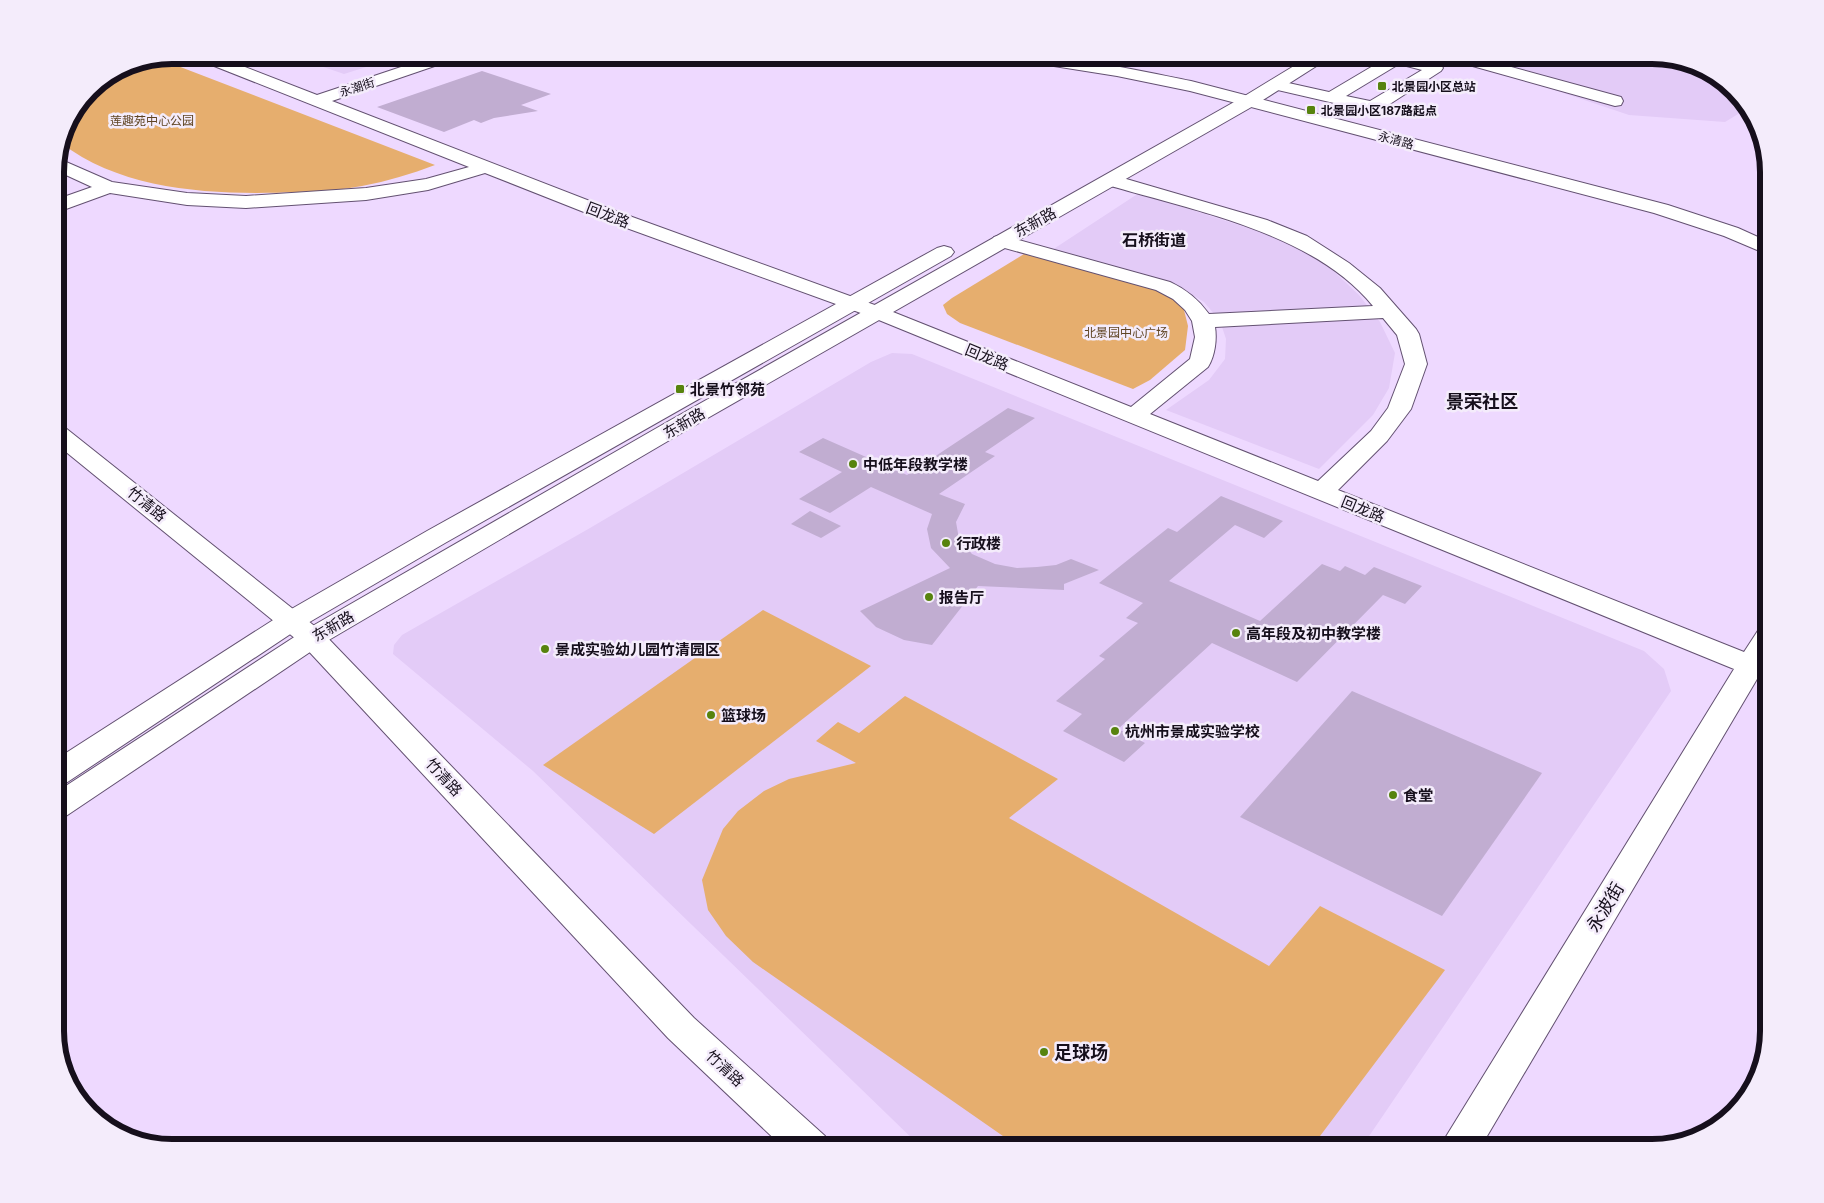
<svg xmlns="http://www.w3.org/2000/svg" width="1824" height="1203" font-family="Inter,'Noto Sans SC',sans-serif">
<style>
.built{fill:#e3cbf7}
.green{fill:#e6ae6e}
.building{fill:#c1add1}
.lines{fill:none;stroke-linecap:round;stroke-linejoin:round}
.minor-casing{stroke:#635171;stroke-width:2}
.major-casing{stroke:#635171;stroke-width:2}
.minor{fill:#fff;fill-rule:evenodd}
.major{fill:#fff;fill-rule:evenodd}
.poi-dot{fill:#57830e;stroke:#f4ecfb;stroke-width:2}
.labels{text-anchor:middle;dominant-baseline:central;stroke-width:5;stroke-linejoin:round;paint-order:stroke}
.far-poi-label{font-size:12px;font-weight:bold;fill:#160f1c;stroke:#f4ecfb;text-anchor:start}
.far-street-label{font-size:12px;fill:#160f1c;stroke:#f4ecfb}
.far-park-label{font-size:12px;fill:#5f4423;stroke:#f4ecfb}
.street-label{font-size:15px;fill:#160f1c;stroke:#f4ecfb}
.poi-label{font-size:15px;font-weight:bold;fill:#160f1c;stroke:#f4ecfb;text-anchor:start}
.far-district-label{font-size:16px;font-weight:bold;fill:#160f1c;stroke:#f4ecfb}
.quarter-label{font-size:18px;font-weight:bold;fill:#160f1c;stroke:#f4ecfb}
.near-street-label{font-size:18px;fill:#160f1c;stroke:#f4ecfb}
.near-poi-label{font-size:18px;font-weight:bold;fill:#160f1c;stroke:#f4ecfb;text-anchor:start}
.rim{fill:none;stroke:#160f1c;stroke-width:6}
</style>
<rect width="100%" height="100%" fill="#eed9ff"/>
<!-- built -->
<g class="built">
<path d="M274 55H404L344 74 300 59 291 61Z"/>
<path d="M1445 55H1653L1717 74 1748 108 1725 122 1629 115 1501 72 1453 59Z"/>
<path d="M1139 193 1285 240 1327 265 1359 295 1380 322 1395 353 1389 388 1373 415 1319 469 1166 410 1209 380 1225 359 1226 339 1220 321 1204 302 1180 287 1141 274 1052 250Z"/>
<path d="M892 353 912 354 1644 651 1664 669 1671 691 1361 1148H922L533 771 393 654 394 645 402 635 590 528 871 362Z"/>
</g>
<!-- green -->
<g class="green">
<path d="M157 58 435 165C411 174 388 181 362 186 342 190 319 191 298 192 220 195 126 193 61 143L64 127 89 89 127 64Z"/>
<path d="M1024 254 1141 284 1167 292 1183 306 1188 326 1185 350 1150 380 1133 389 960 323 947 314 943 305 952 298Z"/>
<path d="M763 610 871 666 654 834 543 765Z"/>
<path d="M905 696 1058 779 1009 818 1269 966 1320 906 1445 970 1311 1148H1020L753 962 726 936 708 910 702 880 723 829 738 811 764 791 789 779 856 763 816 741 838 722 859 733Z"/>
</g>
<!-- building -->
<g class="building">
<path d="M482 71 551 94 521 105 538 111 494 118 481 123 474 120 444 132 377 107Z"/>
<path d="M1008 408 1035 418 985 452 995 456 939 494 965 504 956 522 959 539 972 554 995 564 1017 568 1037 567 1056 565 1071 559 1099 570 1064 584V590L978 586 932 645 904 640 876 627 860 611 950 568 931 548 927 529 932 514 871 487 830 513 799 499 842 472 799 452 823 438 907 475Z"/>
<path d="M1221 496 1283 521 1264 538 1235 525 1169 581 1260 621 1322 564 1340 571 1345 566 1365 575 1374 567 1422 586 1405 604 1383 595 1297 682 1212 643 1118 729 1145 743 1124 762 1063 731 1082 714 1056 701 1105 659 1099 656 1138 623 1126 618 1143 603 1099 583 1168 528 1177 532Z"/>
<path d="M810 511 841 526 821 538 791 524Z"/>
<path d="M1352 691 1542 773 1442 916 1240 817Z"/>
</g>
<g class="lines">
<defs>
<g id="minor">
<path d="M192 55H214L317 95 437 55H460L458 58 332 101 613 210 883 308 1131 407 1190 359 1195 337 1192 321 1185 310 1173 299 1156 290 994 245 991 241 994 237 1001 235 1008 237 1170 282C1187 290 1198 299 1209 314L1373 306C1313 232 1191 210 1104 184L1101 180 1104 176 1110 175 1116 176 1267 220 1307 236 1349 263 1380 288 1416 329 1419 334 1427 364 1411 409 1387 441 1338 490 1744 652 1759 629 1769 626V659L1767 662H1769V682L1757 679 1480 1148H1439L1734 669 869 316 599 218 485 173 428 190 366 200 246 208 187 205 110 193 55 213V200L92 187 55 170 57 158 112 182 187 193 246 196 366 188 426 179 469 167 194 58ZM1383 318 1397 335 1405 364 1388 408 1371 431 1318 481 1150 414 1208 367C1215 356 1217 339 1215 327Z"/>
<path d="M1008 55C1070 55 1130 69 1191 81L1668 205 1738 228 1769 242V255L1724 236 1654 213 1190 91 1117 76 1016 60 1010 58Z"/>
<path d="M1373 55H1401L1441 65 1443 68 1441 71 1379 111 1373 112 1269 88 1267 85 1269 82 1275 80 1329 92 1383 60 1375 58ZM1399 64 1422 70 1370 101 1346 96Z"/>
<path d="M1431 55 1471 56 1621 97 1623 101 1621 105 1615 106 1469 65 1433 58Z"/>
<path d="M55 424 63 426 322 632 694 1018 825 1136 831 1148H784L668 1038 302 644 55 443Z"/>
</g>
<g id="major">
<path d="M1312 55H1331L1329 58 1255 105 685 431 322 644 66 816 55 819V793L302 632 669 421 1243 97Z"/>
<path d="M944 246 951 248 954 252 951 256 445 543 301 627 66 783 55 786V760L281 615 427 531 937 248Z"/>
</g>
</defs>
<!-- minor casing -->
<use href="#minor" class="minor-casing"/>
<!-- major casing -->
<use href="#major" class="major-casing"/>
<!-- minor -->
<use href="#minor" class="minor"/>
<!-- major -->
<use href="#major" class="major"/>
</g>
<!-- markers -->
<g class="poi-dot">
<rect x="1377" y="81" width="10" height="10" rx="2.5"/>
<rect x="1306" y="105" width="10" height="10" rx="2.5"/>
<rect x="675" y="384" width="10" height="10" rx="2.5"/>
<circle cx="853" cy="464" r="5"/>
<circle cx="946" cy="543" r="5"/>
<circle cx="929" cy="597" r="5"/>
<circle cx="1236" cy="633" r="5"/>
<circle cx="545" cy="649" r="5"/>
<circle cx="711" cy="715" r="5"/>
<circle cx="1115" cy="731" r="5"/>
<circle cx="1393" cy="795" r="5"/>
<circle cx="1044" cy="1052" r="5"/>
</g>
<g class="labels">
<!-- far-poi labels -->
<g class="far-poi-label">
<text x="1392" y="86">北景园小区总站</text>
<text x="1321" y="110">北景园小区187路起点</text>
</g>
<!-- far-street labels -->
<g class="far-street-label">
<text transform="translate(357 87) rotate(-18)">永潮街</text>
<text transform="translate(1396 140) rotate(15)">永清路</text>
</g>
<!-- far-park labels -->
<g class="far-park-label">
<text x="152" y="120">莲趣苑中心公园</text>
<text x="1126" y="332">北景园中心广场</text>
</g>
<!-- street labels -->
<g class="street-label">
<text transform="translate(608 215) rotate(21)">回龙路</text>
<text transform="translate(1035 222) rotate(-29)">东新路</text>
<text transform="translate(987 357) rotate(22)">回龙路</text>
<text transform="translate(684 423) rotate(-30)">东新路</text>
<text transform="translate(147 504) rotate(39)">竹清路</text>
<text transform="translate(1363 509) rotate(22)">回龙路</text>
<text transform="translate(333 626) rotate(-30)">东新路</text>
<text transform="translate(444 777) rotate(47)">竹清路</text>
<text transform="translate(725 1068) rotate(43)">竹清路</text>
</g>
<!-- poi labels -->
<g class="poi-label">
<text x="690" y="389">北景竹邻苑</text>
<text x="863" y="464">中低年段教学楼</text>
<text x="956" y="543">行政楼</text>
<text x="939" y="597">报告厅</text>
<text x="1246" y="633">高年段及初中教学楼</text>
<text x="555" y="649">景成实验幼儿园竹清园区</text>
<text x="721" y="715">篮球场</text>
<text x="1125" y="731">杭州市景成实验学校</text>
<text x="1403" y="795">食堂</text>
</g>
<!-- far-district labels -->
<g class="far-district-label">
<text x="1154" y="240">石桥街道</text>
</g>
<!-- quarter labels -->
<g class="quarter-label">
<text x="1482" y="401">景荣社区</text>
</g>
<!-- near-street labels -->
<g class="near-street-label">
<text transform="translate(1605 907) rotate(-59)">永波街</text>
</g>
<!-- near-poi labels -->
<g class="near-poi-label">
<text x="1054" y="1052">足球场</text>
</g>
</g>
<!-- crop -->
<path d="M0 0H1824V1203H0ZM172 64H1652A108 108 0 0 1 1760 172V1031A108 108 0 0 1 1652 1139H172A108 108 0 0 1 64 1031V172A108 108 0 0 1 172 64Z" fill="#f4ecfb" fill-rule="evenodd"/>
<path class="rim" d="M172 64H1652A108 108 0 0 1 1760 172V1031A108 108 0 0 1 1652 1139H172A108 108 0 0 1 64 1031V172A108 108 0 0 1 172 64Z"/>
</svg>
